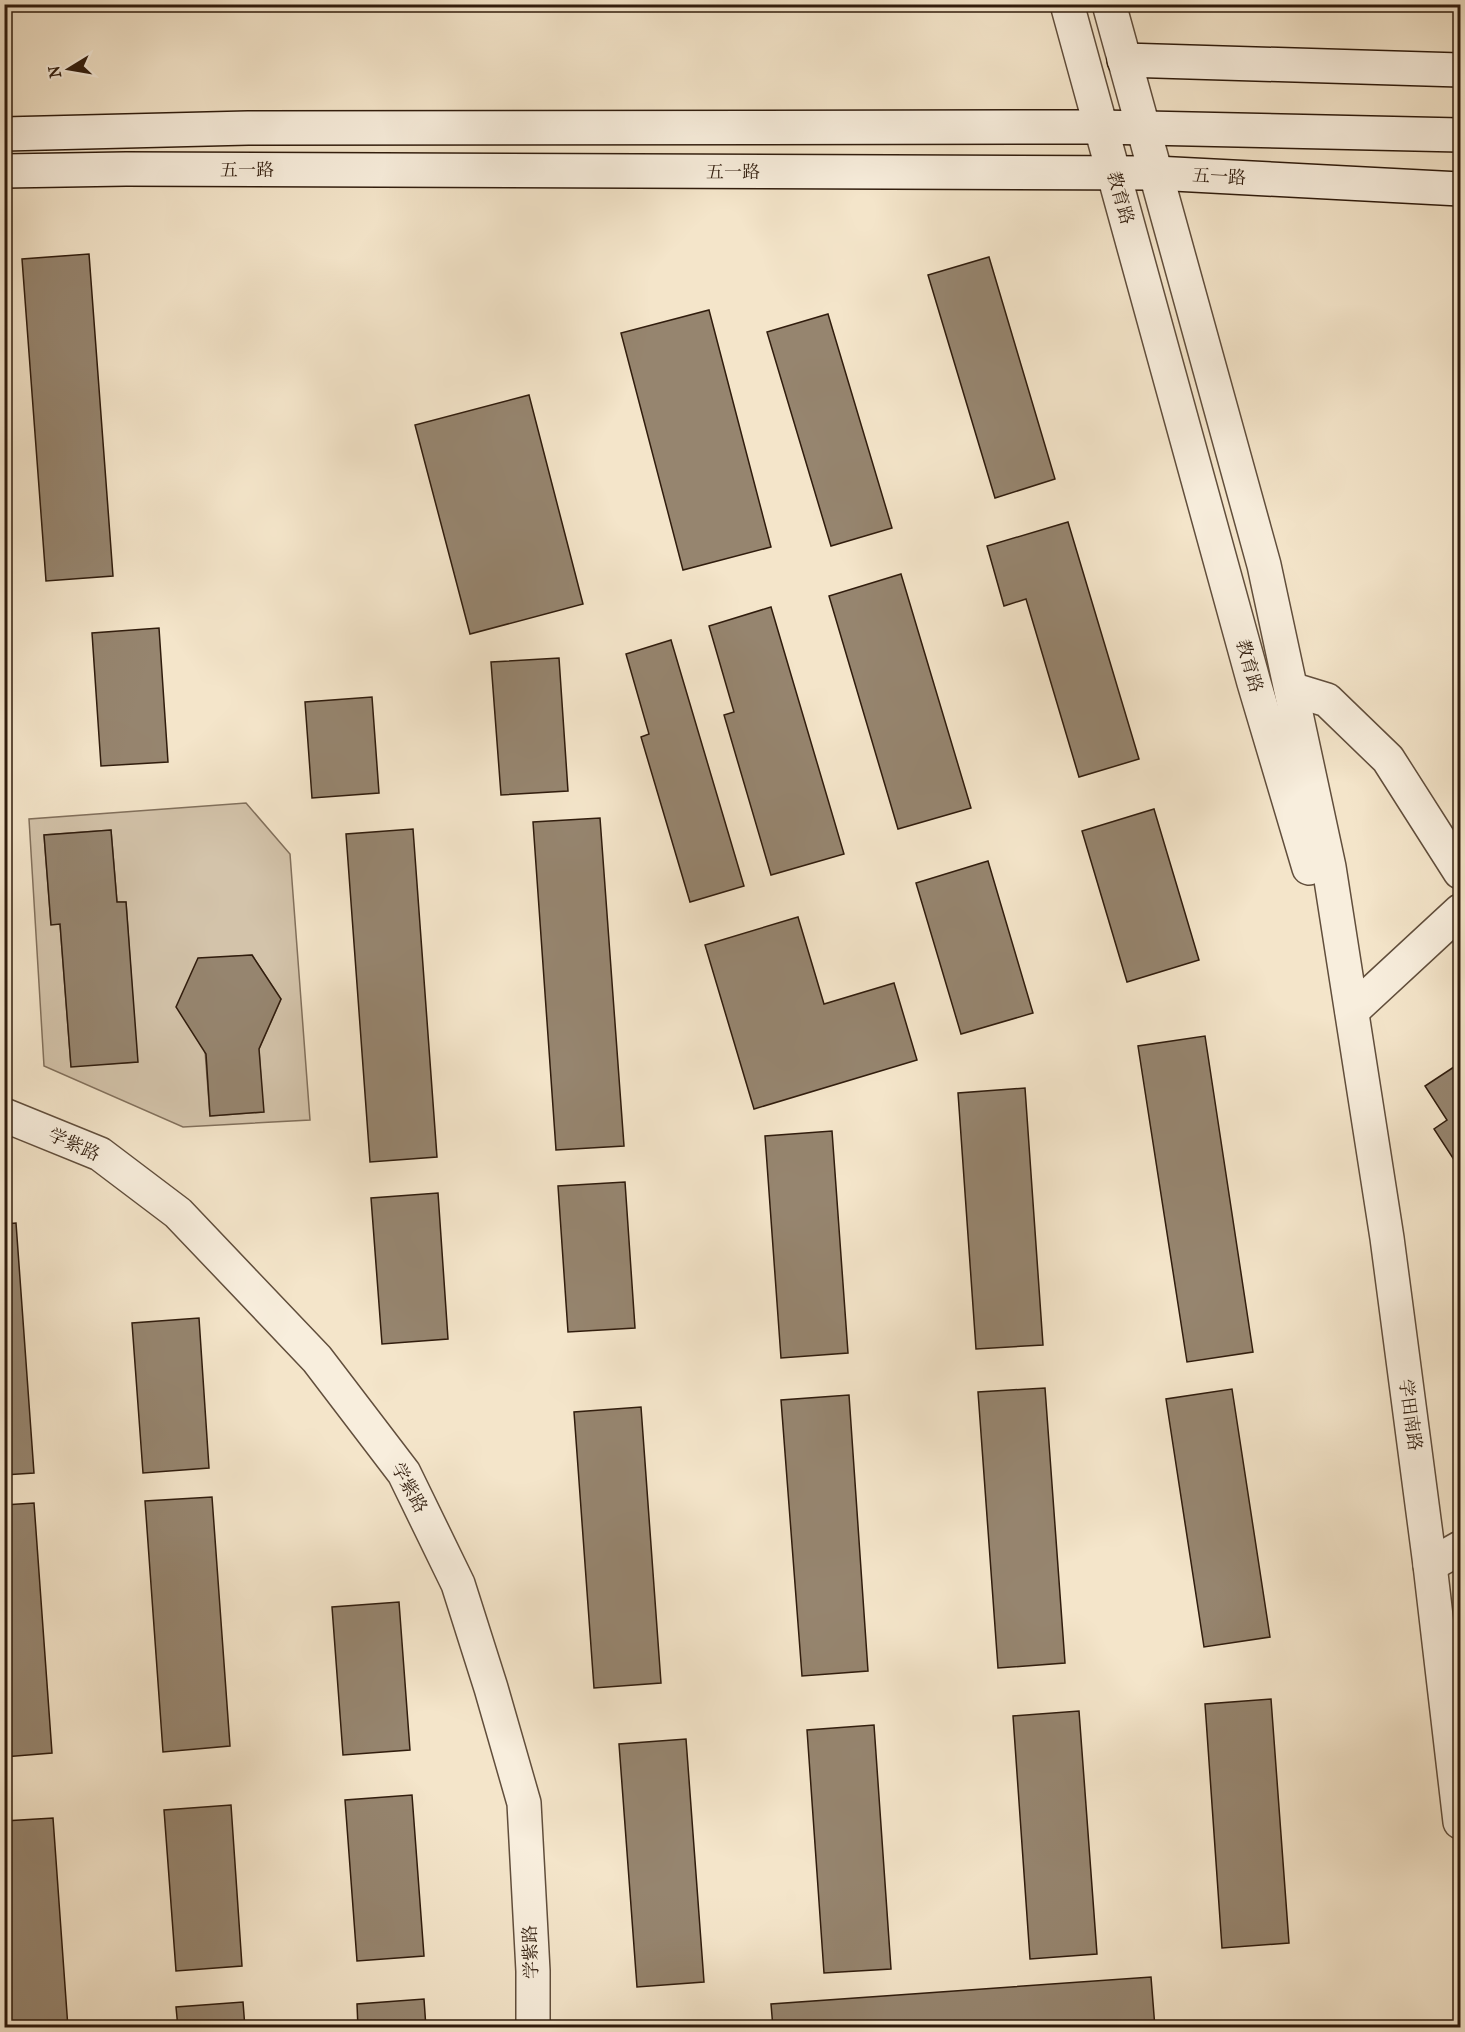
<svg xmlns="http://www.w3.org/2000/svg" width="1465" height="2032" font-family="'IM FELL French Canon','Noto Serif SC',serif">
<style>
.green{fill:#d3c3aa;stroke:#82705c;stroke-width:1.5;fill-rule:evenodd}
.building{fill:#96856f;stroke:#301c0d;stroke-width:1.5}
.lines{fill:none;stroke-linecap:round;stroke-linejoin:round}
.minor-casing{stroke:#614e3c;stroke-width:36}
.tertiary-casing{stroke:#614e3c;stroke-width:36}
.secondary-casing{stroke:#301c0d;stroke-width:36}
.minor{stroke:#f8eedd;stroke-width:33}
.tertiary{stroke:#f8eedd;stroke-width:33}
.secondary{stroke:#f8eedd;stroke-width:33}
.labels{text-anchor:middle;dominant-baseline:central;stroke-width:5;stroke-linejoin:round;paint-order:stroke}
.street-label{font-size:18px;fill:#301c0d;stroke:#f8eedd}
</style>
<rect width="100%" height="100%" fill="#f4e5ca"/>
<filter id="stains"><feTurbulence type="fractalNoise" baseFrequency=".00333" numOctaves="4"/><feColorMatrix values="0 0 0 0 .2 0 0 0 0 .09 0 0 0 0 .02 0 0 0 .5 -.17"/></filter>
<radialGradient id="worn" r=".72"><stop offset=".6" stop-color="#630" stop-opacity="0"/><stop offset="1" stop-color="#630" stop-opacity=".3"/></radialGradient>
<!-- green -->
<path class="green" d="M246 803 290 854 310 1120 183 1127 44 1066 29 819ZM111 830 117 902H126L137 1062 71 1066 60 924H51L44 835ZM252 955 281 999 259 1049 263 1112 210 1116 198 959Z"/>
<!-- building -->
<g class="building">
<path d="M89 254 113 576 46 581 22 259Z"/>
<path d="M989 257 1055 479 995 498 928 275Z"/>
<path d="M709 310 771 547 683 570 621 333Z"/>
<path d="M828 314 892 528 831 546 767 332Z"/>
<path d="M529 395 583 604 470 634 415 425Z"/>
<path d="M1068 522 1139 759 1079 777 1026 599 1004 606 987 546Z"/>
<path d="M901 574 971 808 898 829 829 596Z"/>
<path d="M771 607 844 854 771 875 724 715 734 712 709 626Z"/>
<path d="M159 628 168 762 101 766 92 633Z"/>
<path d="M671 640 744 886 690 902 641 737 649 734 626 654Z"/>
<path d="M559 658 568 791 501 795 491 662Z"/>
<path d="M372 697 379 793 312 798 305 702Z"/>
<path d="M1154 809 1199 960 1127 982 1082 831Z"/>
<path d="M600 818 624 1146 556 1150 533 822Z"/>
<path d="M413 829 437 1157 370 1162 346 834Z"/>
<path d="M111 830 117 902H126L138 1062 71 1067 60 924 51 925 44 835Z"/>
<path d="M988 861 1033 1013 961 1034 916 883Z"/>
<path d="M798 917 824 1004 894 983 917 1060 754 1109 705 945Z"/>
<path d="M252 955 281 999 259 1049 264 1112 210 1116 206 1054 176 1007 198 958Z"/>
<path d="M1205 1036 1253 1352 1187 1362 1138 1046Z"/>
<path d="M1460 1063V1169L1434 1129 1447 1120 1425 1086Z"/>
<path d="M1025 1088 1043 1345 976 1349 958 1093Z"/>
<path d="M832 1131 848 1353 781 1358 765 1136Z"/>
<path d="M625 1182 635 1328 568 1332 558 1186Z"/>
<path d="M438 1193 448 1339 382 1344 371 1198Z"/>
<path d="M16 1223 34 1473 4 1475V1224Z"/>
<path d="M199 1318 209 1468 143 1473 132 1323Z"/>
<path d="M1045 1388 1065 1663 998 1668 978 1392Z"/>
<path d="M1232 1389 1270 1637 1204 1647 1166 1399Z"/>
<path d="M849 1395 868 1671 802 1676 781 1400Z"/>
<path d="M641 1407 661 1683 594 1688 574 1412Z"/>
<path d="M212 1497 230 1746 163 1752 145 1501Z"/>
<path d="M34 1503 52 1753 4 1757V1505Z"/>
<path d="M399 1602 410 1750 343 1755 332 1607Z"/>
<path d="M1271 1699 1289 1943 1222 1948 1205 1704Z"/>
<path d="M1079 1711 1097 1954 1030 1959 1013 1716Z"/>
<path d="M874 1725 891 1969 824 1973 807 1730Z"/>
<path d="M686 1739 704 1982 637 1987 619 1744Z"/>
<path d="M412 1795 424 1956 357 1961 345 1800Z"/>
<path d="M231 1805 242 1966 176 1971 164 1810Z"/>
<path d="M53 1818 68 2028H4V1821Z"/>
<path d="M1151 1977 1155 2028H773L771 2004Z"/>
<path d="M424 1999 426 2028H358L357 2004Z"/>
<path d="M243 2002 245 2028H178L176 2007Z"/>
</g>
<g class="lines">
<defs>
<g id="minor">
<path d="M1291 689 1327 700 1388 759 1460 872"/>
<path d="M1352 1011 1460 911"/>
<path d="M4 1115 100 1154 178 1213 317 1359 404 1473 458 1584 491 1688 524 1803 533 1971V2028"/>
<path d="M1430 1565 1460 1548"/>
</g>
<g id="tertiary">
<path d="M1067 4 1254 683 1309 868"/>
<path d="M1109 4 1264 565 1329 867 1387 1238 1430 1565 1460 1822"/>
</g>
<g id="secondary">
<path d="M1124 60 1460 70"/>
<path d="M4 134 248 128 1100 127 1460 135"/>
<path d="M4 171 126 169 1155 173 1460 189"/>
</g>
</defs>
<!-- minor casing -->
<use href="#minor" class="minor-casing"/>
<!-- tertiary casing -->
<use href="#tertiary" class="tertiary-casing"/>
<!-- secondary casing -->
<use href="#secondary" class="secondary-casing"/>
<!-- minor -->
<use href="#minor" class="minor"/>
<!-- tertiary -->
<use href="#tertiary" class="tertiary"/>
<!-- secondary -->
<use href="#secondary" class="secondary"/>
</g>
<g class="labels">
<!-- street labels -->
<g class="street-label">
<text x="247" y="170">五一路</text>
<text x="733" y="172">五一路</text>
<text transform="translate(1219 177) rotate(3)">五一路</text>
<text transform="translate(1120 198) rotate(74)">教育路</text>
<text transform="translate(1249 666) rotate(74)">教育路</text>
<text transform="translate(74 1145) rotate(24)">学紫路</text>
<text transform="translate(1410 1415) rotate(82)">学田南路</text>
<text transform="translate(409 1488) rotate(61)">学紫路</text>
<text transform="translate(531 1952) rotate(-92)">学紫路</text>
</g>
</g>
<!-- margin -->
<rect width="1465" height="2032" fill="none" stroke="#f4e5ca" stroke-width="24"/>
<rect x="6" y="6" width="1453" height="2020" fill="none" stroke="#301c0d" stroke-width="3"/>
<rect x="12" y="12" width="1441" height="2008" fill="none" stroke="#301c0d" stroke-width="1.5"/>
<!-- north arrow -->
<g transform="translate(69 69) rotate(259)" stroke="#f8eedd" stroke-width="4.5" paint-order="stroke">
<path d="M0-4.5L10 22L0 15L-10 22Z" fill="#301c0d"/>
<text y="-9" font-size="16" font-weight="bold" text-anchor="middle" fill="#301c0d">N</text>
</g>
<rect width="100%" height="100%" filter="url(#stains)"/>
<rect width="100%" height="100%" fill="url(#worn)"/>
</svg>
